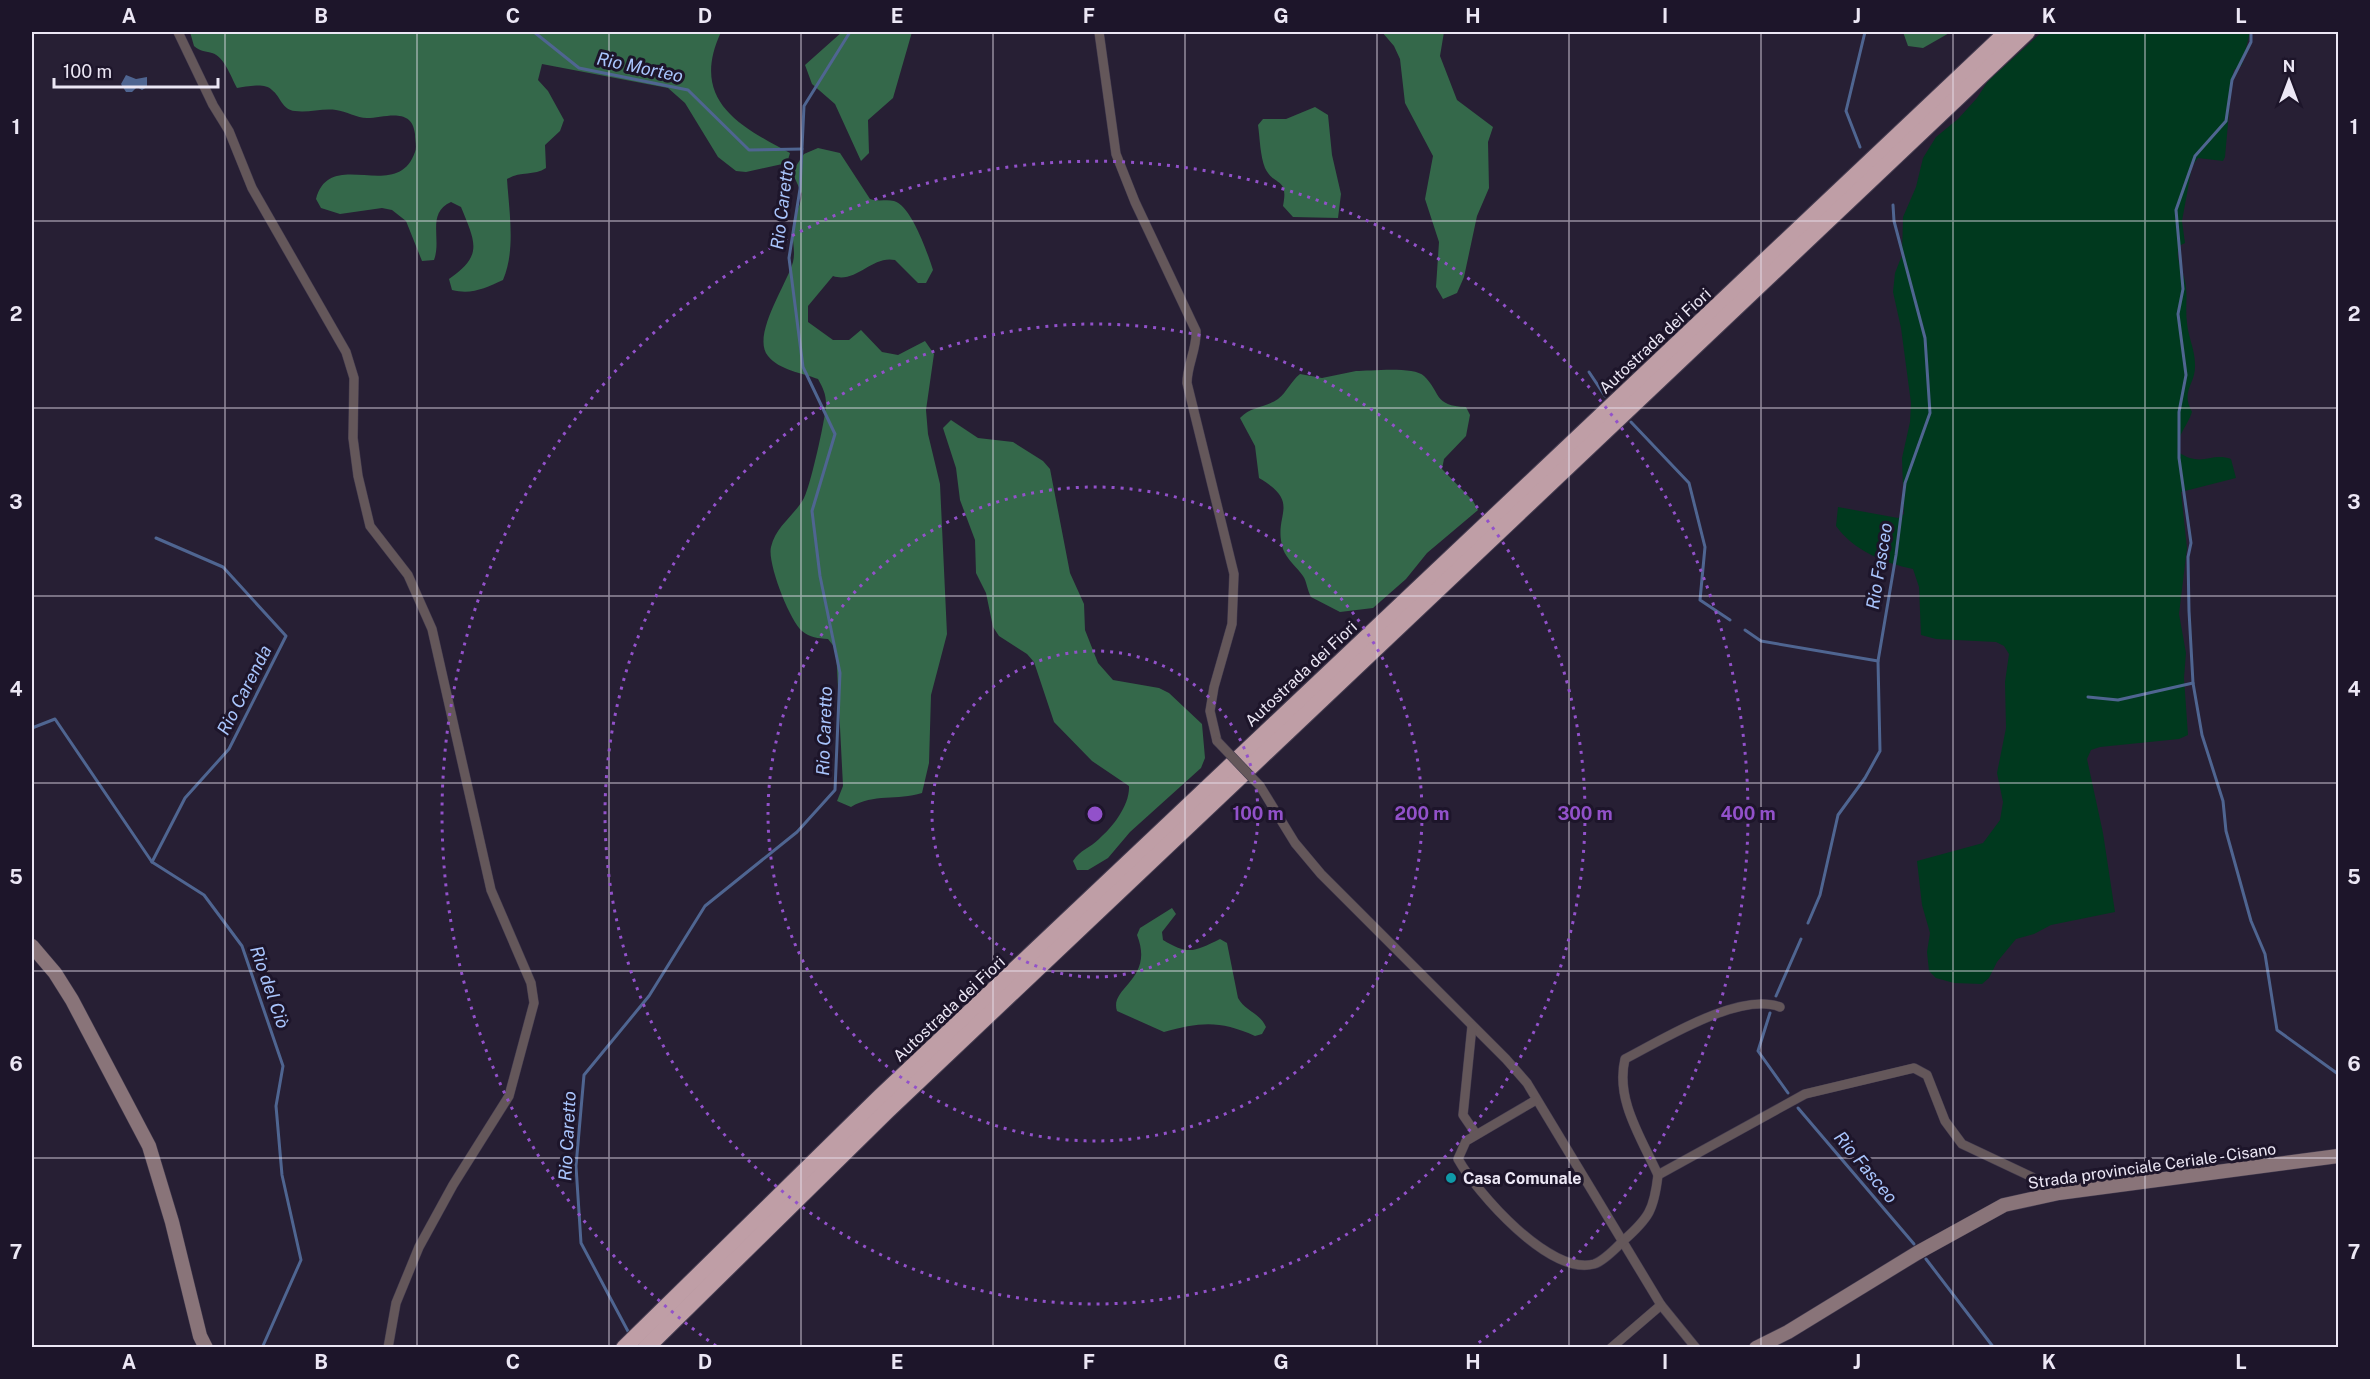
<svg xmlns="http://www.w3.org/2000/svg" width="2370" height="1379" font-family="'Public Sans',sans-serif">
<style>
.green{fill:#00391e}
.forest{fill:#34684a}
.water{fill:#4f6591}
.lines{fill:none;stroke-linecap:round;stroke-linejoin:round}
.stream{stroke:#4f6591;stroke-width:3}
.minor-casing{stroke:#433b4f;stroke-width:10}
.secondary-casing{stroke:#433b4f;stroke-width:15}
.motorway-casing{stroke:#433b4f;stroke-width:18}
.minor{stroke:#64575a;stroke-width:9}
.secondary{stroke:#897479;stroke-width:14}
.motorway{stroke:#bf9ea6;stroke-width:16}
.minor-bridge-casing{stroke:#433b4f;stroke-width:10;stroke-linecap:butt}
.minor-bridge{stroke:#64575a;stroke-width:9}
.grid{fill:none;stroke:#ece7f5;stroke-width:1.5;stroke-opacity:0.55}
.ring{fill:none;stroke:#9251ca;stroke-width:3;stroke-dasharray:3 6}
.culture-dot{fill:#0f9aa8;stroke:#1d152a;stroke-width:2}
.labels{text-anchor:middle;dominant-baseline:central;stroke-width:6;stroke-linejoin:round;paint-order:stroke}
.street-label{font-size:16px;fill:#ece7f5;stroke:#1d152a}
.poi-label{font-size:16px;font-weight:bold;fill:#ece7f5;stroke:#1d152a;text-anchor:start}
.water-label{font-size:18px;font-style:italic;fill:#a9c5fd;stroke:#1d152a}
.centre{fill:#9251ca;stroke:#1d152a;stroke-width:3}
.ring-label{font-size:18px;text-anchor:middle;font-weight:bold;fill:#9251ca;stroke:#1d152a;stroke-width:6;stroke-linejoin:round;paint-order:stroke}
.neatline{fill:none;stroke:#ece7f5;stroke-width:2}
.grid-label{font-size:20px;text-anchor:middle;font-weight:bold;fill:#ece7f5}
</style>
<rect width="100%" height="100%" fill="#271f34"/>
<!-- green -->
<path class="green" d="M2042 32H2250L2242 65 2234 70 2232 79 2225 157 2223 161 2198 158 2192 166 2182 221 2185 243 2179 246C2175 259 2182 268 2185 281 2188 295 2185 309 2187 323 2188 336 2195 350 2195 364 2196 385 2180 390 2192 412 2187 427 2176 436 2178 452 2202 468 2210 452 2231 459L2236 478 2181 492 2187 548 2179 614 2186 653 2184 678 2188 735 2179 739 2100 747 2091 750 2087 759 2103 833 2115 912 2051 925 2034 934 2016 939 1997 962 1989 978 1982 984 1954 983 1936 978 1929 971 1927 952 1930 933 1922 905 1917 861 1983 843 2000 820 2003 802 1997 773 2006 728 2005 682 2009 654 2004 646 1996 642 1936 639 1921 635 1919 587 1913 569C1884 563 1853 550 1836 526L1838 507 1898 518 1904 514 1902 458 1910 422 1911 403 1901 328 1893 292 1895 273 1902 255 1903 217 1916 187 1923 158 1936 137 1958 119 1977 98 1988 81Z"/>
<!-- forest -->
<g class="forest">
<path d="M190 32H360L367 34 370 32H721C690 99 737 125 790 153L787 163 746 172 736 171 718 157 685 103 668 88 542 64 538 80 548 91 564 120 560 131 545 145 546 168C534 176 520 171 507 179 509 211 516 250 503 280 485 288 472 295 452 290L449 279C484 255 475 242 461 207L451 202C426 213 442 239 434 260L422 261 406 221 392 210 382 208 340 214 321 208 316 199C330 146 397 204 415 152 417 147 415 140 415 134 412 106 384 118 367 118 357 118 346 111 336 110 323 108 308 113 295 111 282 110 281 97 272 90 264 82 247 87 237 88 231 77 224 56 212 53 204 51 200 51 194 46Z"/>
<path d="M842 32H912L893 98 868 120 869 153 861 161 835 104 812 84 805 65Z"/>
<path d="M1382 32H1444L1440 56 1457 100 1493 127 1488 142 1489 188 1477 216 1464 277 1457 293 1443 299 1436 287 1439 242 1425 199 1433 156 1405 103 1400 59 1394 46Z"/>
<path d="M1903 32H1951L1923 48 1908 46Z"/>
<path d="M1315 107 1328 115 1332 155 1341 194 1338 218 1293 217 1283 206C1289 176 1274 187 1265 168 1260 155 1260 139 1258 125L1263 119H1286Z"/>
<path d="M818 148 840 153 870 199C879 202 886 199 894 201 911 205 928 254 933 270L926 283H918L895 260C872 255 856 284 833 276L808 306V322L833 340H849L861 330 882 352 898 355 925 341 934 354 926 410 928 434 940 484 947 634 931 695 929 763 922 793C897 801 874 793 851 807L837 801 843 786 836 649 828 639C818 638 810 638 802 631 790 621 767 563 771 547 776 526 794 516 804 498 810 488 826 417 826 404 826 394 823 388 818 379 802 373 779 370 768 356 751 336 787 284 793 262 796 250 791 237 793 225 794 214 801 206 802 194L792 172 804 154Z"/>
<path d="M1356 371C1370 371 1414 366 1424 376 1441 392 1433 406 1466 407L1470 415 1466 436 1444 459 1442 469 1473 501 1478 510 1427 553 1406 579 1373 608 1340 612 1311 597C1307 590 1307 582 1303 576 1297 567 1287 560 1283 549 1272 514 1303 504 1259 478L1255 446 1240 418C1251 406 1265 408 1278 399 1287 392 1291 381 1300 374L1322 378Z"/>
<path d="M951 420 978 438 1013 442 1043 461 1050 469 1070 573 1084 604 1085 630 1098 663 1113 680 1159 688 1169 693 1202 724 1205 758 1201 768 1130 832 1108 858 1088 870H1077L1073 861C1080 850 1090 848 1099 839 1113 827 1130 805 1129 786L1092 761 1054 722 1034 662 1027 654 999 636 993 627 986 593 976 573 975 540 960 500 956 468 943 428Z"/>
<path d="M1172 908 1176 914 1162 932 1163 940C1189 956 1195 951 1220 939L1227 943 1238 998C1245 1011 1260 1013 1266 1027L1262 1034 1255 1036C1220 1020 1200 1022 1164 1032L1117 1011C1109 987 1155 980 1137 935L1140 928Z"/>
</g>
<!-- water -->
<path class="water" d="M126 75 136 79 147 77V87L142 90 137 87 132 92H126L121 84Z"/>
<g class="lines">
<!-- stream -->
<g class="stream">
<path d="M534 32 579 68 688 90 749 150 802 149"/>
<path d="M2251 32V42L2232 80 2226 121 2195 156 2176 210 2183 289 2178 314 2186 375 2179 412V458L2191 543 2188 557 2189 611 2193 683 2202 735 2223 801 2226 831 2251 921 2265 954 2277 1030 2338 1074"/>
<path d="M1860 147 1846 111 1865 32"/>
<path d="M1589 372 1605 396"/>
<path d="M1631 422 1689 483 1705 547 1700 600 1730 620"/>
<path d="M1745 630 1761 641 1878 661"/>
<path d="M2088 697 2118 700 2193 683"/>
<path d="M32 728 55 719 152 862 204 895 242 946 283 1066 276 1106 282 1175 301 1260 262 1348"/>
<path d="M152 862 185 798 229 749 286 636 223 567 156 538"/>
<path d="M1808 923 1820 895 1838 815 1865 778 1880 751 1878 661 1896 555 1905 483 1930 413 1925 338 1894 221 1893 205"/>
<path d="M1776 996 1801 939"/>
<path d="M1770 1013 1758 1051 1788 1093"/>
<path d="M1798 1108 1914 1244"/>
<path d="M1926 1259 1994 1348"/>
<path d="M630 1335 581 1243 576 1166 584 1075 649 996 705 906 797 832 835 790 840 673 820 576 812 511 835 434 803 367 789 258 800 189 804 106 850 32"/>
</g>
<defs>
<g id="minor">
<path d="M178 32 213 105 229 131 252 188 346 352 354 378 353 438 358 476 370 526 408 575 432 629 491 890 531 983 534 1003 509 1096 453 1185 419 1247 396 1303 388 1348"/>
<path d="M1099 32 1116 154 1135 202 1196 331C1197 349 1187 365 1187 383L1234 574 1232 624 1214 687 1210 711 1217 741"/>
<path d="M1260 786 1295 843 1321 874 1506 1059 1527 1083 1661 1305 1696 1348"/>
<path d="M1780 1007C1740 991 1662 1040 1625 1059 1615 1100 1642 1139 1658 1175L1805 1094 1914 1068 1927 1075 1945 1121 1962 1144 2032 1177 2040 1196"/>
<path d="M1472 1026 1463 1115 1476 1134"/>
<path d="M1536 1100 1466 1141 1458 1159C1477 1193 1550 1276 1594 1264 1604 1261 1616 1248 1623 1241 1649 1218 1654 1210 1658 1175"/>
<path d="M1611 1348 1661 1305"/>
</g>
<g id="secondary">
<path d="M32 946 55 973 72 1000 149 1146 172 1222 200 1336 206 1348"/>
<path d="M1756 1348 1788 1332 1917 1253 2004 1205 2059 1193 2338 1156"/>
</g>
<g id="motorway">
<path d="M624 1348 880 1097 2007 32"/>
<path d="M646 1348 887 1111 2027 32"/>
</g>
</defs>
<!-- minor casing -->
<use href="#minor" class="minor-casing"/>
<!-- secondary casing -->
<use href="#secondary" class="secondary-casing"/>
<!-- motorway casing -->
<use href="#motorway" class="motorway-casing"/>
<!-- minor -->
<use href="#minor" class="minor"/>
<!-- secondary -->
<use href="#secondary" class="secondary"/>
<!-- motorway -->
<use href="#motorway" class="motorway"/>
<defs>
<path id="minor-bridge" d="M1217 741 1260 786"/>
</defs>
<!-- minor-bridge casing -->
<use href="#minor-bridge" class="minor-bridge-casing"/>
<!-- minor-bridge -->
<use href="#minor-bridge" class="minor-bridge"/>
</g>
<!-- grid -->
<path class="grid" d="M225 32V1348M417 32V1348M609 32V1348M801 32V1348M993 32V1348M1185 32V1348M1377 32V1348M1569 32V1348M1761 32V1348M1953 32V1348M2145 32V1348M32 221H2338M32 408H2338M32 596H2338M32 783H2338M32 971H2338M32 1158H2338"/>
<!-- distance rings -->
<g class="ring">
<circle cx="1095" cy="814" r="163"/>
<circle cx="1095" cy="814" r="327"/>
<circle cx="1095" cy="814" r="490"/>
<path d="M716 1346A653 653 0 1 1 1474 1346"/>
</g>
<!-- markers -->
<circle class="culture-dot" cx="1451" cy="1178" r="6"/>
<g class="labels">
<!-- street labels -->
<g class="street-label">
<text transform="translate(1655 341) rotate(-43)">Autostrada dei Fiori</text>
<text transform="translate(1301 674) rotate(-43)">Autostrada dei Fiori</text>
<text transform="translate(949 1009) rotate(-43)">Autostrada dei Fiori</text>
<text transform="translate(2152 1166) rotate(-8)">Strada provinciale Ceriale - Cisano</text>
</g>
<!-- poi labels -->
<g class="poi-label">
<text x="1463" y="1178">Casa Comunale</text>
</g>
<!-- water labels -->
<g class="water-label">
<text transform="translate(640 67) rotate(12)">Rio Morteo</text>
<text transform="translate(782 205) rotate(-83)">Rio Caretto</text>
<text transform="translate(1879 566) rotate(-81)">Rio Fasceo</text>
<text transform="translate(244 690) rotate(-63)">Rio Carenda</text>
<text transform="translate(824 731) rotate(-88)">Rio Caretto</text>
<text transform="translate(270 987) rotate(71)">Rio del Ciò</text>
<text transform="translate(567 1136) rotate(-87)">Rio Caretto</text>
<text transform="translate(1866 1167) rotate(50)">Rio Fasceo</text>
</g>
</g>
<circle cx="1095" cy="814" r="9" class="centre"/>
<g class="ring-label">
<text x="1258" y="820">100 m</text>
<text x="1422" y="820">200 m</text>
<text x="1585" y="820">300 m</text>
<text x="1748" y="820">400 m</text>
</g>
<!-- border -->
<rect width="2370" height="1379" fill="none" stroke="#1d152a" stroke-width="66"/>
<!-- north arrow -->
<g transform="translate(2289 81)" stroke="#1d152a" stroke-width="4.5" paint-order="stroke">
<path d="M0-4.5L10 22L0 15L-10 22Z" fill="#ece7f5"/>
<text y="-9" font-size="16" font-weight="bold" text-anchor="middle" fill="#ece7f5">N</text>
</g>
<!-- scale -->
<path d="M54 78v9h164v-9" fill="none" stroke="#ece7f5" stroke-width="3"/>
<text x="63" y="78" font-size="18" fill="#ece7f5" stroke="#1d152a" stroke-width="4.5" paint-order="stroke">100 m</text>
<rect x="33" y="33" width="2304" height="1313" class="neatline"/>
<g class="grid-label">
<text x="129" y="23">A</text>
<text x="321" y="23">B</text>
<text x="513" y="23">C</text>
<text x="705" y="23">D</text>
<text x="897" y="23">E</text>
<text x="1089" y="23">F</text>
<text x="1281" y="23">G</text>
<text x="1473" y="23">H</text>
<text x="1665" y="23">I</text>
<text x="1857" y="23">J</text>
<text x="2049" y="23">K</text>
<text x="2241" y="23">L</text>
<text x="16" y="134">1</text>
<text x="2354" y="134">1</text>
<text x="16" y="321">2</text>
<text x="2354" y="321">2</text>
<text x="16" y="509">3</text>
<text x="2354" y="509">3</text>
<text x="16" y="696">4</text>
<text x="2354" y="696">4</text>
<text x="16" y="884">5</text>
<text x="2354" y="884">5</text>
<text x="16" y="1071">6</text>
<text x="2354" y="1071">6</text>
<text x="16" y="1259">7</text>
<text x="2354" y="1259">7</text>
<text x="129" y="1369">A</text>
<text x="321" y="1369">B</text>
<text x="513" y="1369">C</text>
<text x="705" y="1369">D</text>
<text x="897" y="1369">E</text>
<text x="1089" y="1369">F</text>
<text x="1281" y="1369">G</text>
<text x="1473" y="1369">H</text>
<text x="1665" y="1369">I</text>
<text x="1857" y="1369">J</text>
<text x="2049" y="1369">K</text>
<text x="2241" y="1369">L</text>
</g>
</svg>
